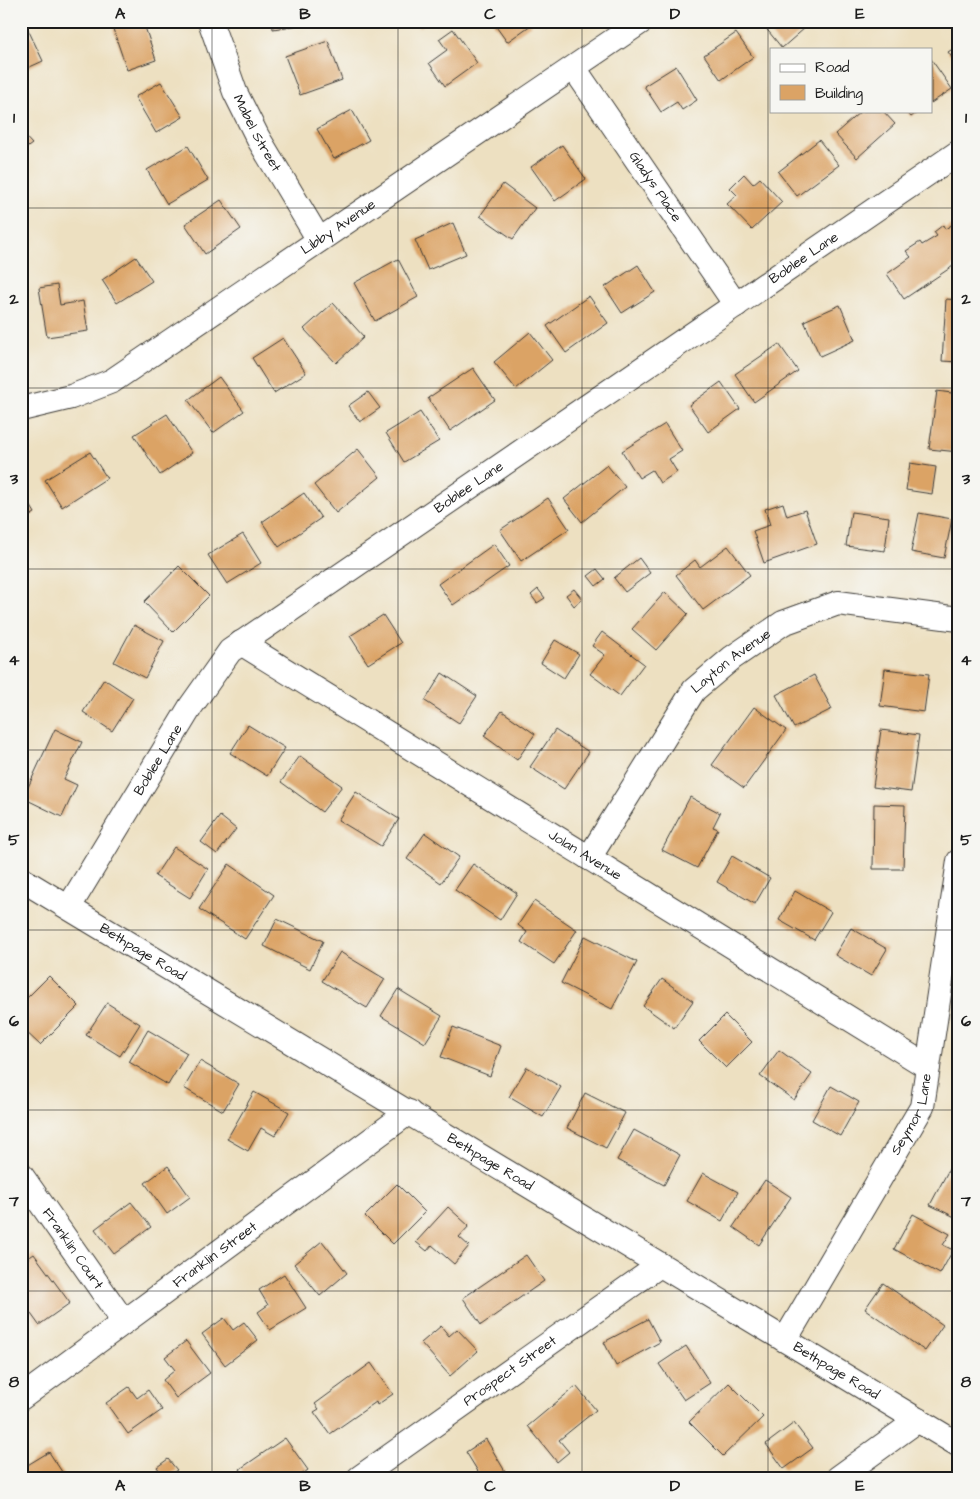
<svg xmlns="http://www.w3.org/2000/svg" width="980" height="1499" font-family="'Architects Daughter',sans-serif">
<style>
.building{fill:#dba365}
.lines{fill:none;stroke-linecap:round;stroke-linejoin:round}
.minor-casing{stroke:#3b3935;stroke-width:26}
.minor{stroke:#fff;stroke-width:24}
.grid{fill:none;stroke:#1c1c1c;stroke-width:1;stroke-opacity:0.55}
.labels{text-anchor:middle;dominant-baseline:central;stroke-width:4;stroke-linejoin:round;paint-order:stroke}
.street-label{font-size:14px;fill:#1c1c1c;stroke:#f6f6f2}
.neatline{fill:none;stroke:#1c1c1c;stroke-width:2}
.grid-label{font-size:16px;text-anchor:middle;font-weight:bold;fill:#1c1c1c}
</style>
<rect width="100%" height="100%" fill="#f6f6f2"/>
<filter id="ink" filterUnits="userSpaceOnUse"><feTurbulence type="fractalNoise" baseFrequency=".02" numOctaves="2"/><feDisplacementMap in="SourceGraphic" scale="10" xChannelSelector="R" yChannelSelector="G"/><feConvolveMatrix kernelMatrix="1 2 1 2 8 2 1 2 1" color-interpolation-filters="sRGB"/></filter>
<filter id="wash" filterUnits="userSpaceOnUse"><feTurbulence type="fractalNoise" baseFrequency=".0096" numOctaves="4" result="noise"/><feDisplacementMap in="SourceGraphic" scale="20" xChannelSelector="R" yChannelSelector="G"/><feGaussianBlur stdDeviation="1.12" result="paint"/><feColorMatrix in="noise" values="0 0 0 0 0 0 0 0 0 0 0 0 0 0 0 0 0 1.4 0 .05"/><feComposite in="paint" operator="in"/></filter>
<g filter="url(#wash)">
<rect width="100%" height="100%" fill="#ede0c1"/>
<g id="blocks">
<!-- building -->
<g class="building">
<path d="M21 21H24L43 61 21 71Z"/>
<path d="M135 21H143L156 60 127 70 113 29Z"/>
<path d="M272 21H320V22L273 29Z"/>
<path d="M415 21H428L420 27Z"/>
<path d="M492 21H528L531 25 507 42Z"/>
<path d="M760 21H813L782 48Z"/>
<path d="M453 29 477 63 445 86 429 63 447 50 439 39Z"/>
<path d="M736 33 753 57 721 80 704 55Z"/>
<path d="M328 41 342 80 300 95 285 56Z"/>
<path d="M959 45V67L948 52Z"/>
<path d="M931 59 952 89 931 103Z"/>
<path d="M676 66 697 100 682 110 677 102 661 112 644 86Z"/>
<path d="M161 82 183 117 156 133 135 97Z"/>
<path d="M352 110 369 140 334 159 317 129Z"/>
<path d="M861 111H883L895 124 857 158 835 134Z"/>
<path d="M906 111H919L911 117Z"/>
<path d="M21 132 32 144 21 152Z"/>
<path d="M819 140 839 165 797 196 778 172Z"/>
<path d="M562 145 586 179 555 201 531 167Z"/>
<path d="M188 146 208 180 167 204 147 170Z"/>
<path d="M744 174 753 184 760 178 782 202 752 230 727 204 737 195 730 188Z"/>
<path d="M503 184 535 208 513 239 480 216Z"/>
<path d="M221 200 241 229 205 254 185 224Z"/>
<path d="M453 223 466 254 428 270 415 240Z"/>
<path d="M955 223 959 229V262L904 299 887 274 911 257 906 251 920 242 922 245 937 236 934 232 943 225 945 229Z"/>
<path d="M136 257 152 281 117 303 102 280Z"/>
<path d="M398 259 418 297 375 321 354 283Z"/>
<path d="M638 265 655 292 622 313 605 287Z"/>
<path d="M57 285 60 305 83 301 88 331 47 337 39 288Z"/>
<path d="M589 296 608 323 566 353 547 326Z"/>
<path d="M946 299 959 300V362L942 361Z"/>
<path d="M333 303 364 337 336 363 304 329Z"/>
<path d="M840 305 855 340 820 356 804 321Z"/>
<path d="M530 332 552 360 516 389 494 362Z"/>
<path d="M283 338 306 373 274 393 252 358Z"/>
<path d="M779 344 798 371 754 402 735 374Z"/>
<path d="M473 368 495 400 450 431 428 398Z"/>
<path d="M219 377 244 411 213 433 188 400Z"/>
<path d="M721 382 740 409 708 432 689 405Z"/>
<path d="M937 391 959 394V452L929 449Z"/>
<path d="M368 392 380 408 360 422 348 406Z"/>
<path d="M420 412 439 441 404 462 386 433Z"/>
<path d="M167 414 192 453 160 475 134 435Z"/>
<path d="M665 424 682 451 669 459 677 472 660 483 652 470 639 478 622 451Z"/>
<path d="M358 449 380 477 336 513 314 485Z"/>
<path d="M90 452 107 478 62 507 45 480Z"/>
<path d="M910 463 936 467 932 494 906 490Z"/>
<path d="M607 465 625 487 582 522 564 499Z"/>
<path d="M21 490 35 513 21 521Z"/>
<path d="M304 493 321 518 279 547 262 522Z"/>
<path d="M548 498 569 529 521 561 500 530Z"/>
<path d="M783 503 787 516 805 510 817 544 764 563 753 531 770 525 765 509Z"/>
<path d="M851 512 889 517 885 551 846 546Z"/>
<path d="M919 513 952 519 944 558 911 552Z"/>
<path d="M243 534 261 563 227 584 208 555Z"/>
<path d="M494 544 509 566 453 605 438 584Z"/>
<path d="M728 546 750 575 703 610 676 575 695 560 700 567Z"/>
<path d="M639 558 650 573 625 592 614 578Z"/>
<path d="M179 566 209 596 173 632 144 602Z"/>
<path d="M597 569 605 579 596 586 588 576Z"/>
<path d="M538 589 545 598 537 603 531 595Z"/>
<path d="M574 589 582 599 574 606 566 595Z"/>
<path d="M665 592 688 614 656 650 632 629Z"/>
<path d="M383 615 401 643 368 664 350 636Z"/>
<path d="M134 625 164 641 145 678 114 662Z"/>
<path d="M602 632 644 664 620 696 590 674 605 655 592 646Z"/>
<path d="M555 640 579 654 564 678 541 663Z"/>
<path d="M885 669 929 674 924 712 880 706Z"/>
<path d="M442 673 477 696 459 723 425 701Z"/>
<path d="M814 675 832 709 794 728 776 695Z"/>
<path d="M104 679 133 698 112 731 83 712Z"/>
<path d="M754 707 786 730 744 788 712 765Z"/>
<path d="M502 711 535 734 517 760 484 736Z"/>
<path d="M248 725 285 748 267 776 230 753Z"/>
<path d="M55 729 82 742 64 779 77 785 62 817 23 798Z"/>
<path d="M555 730 589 752 564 789 530 767Z"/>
<path d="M881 730 919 735 911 792 873 787Z"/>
<path d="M300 756 342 786 322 812 281 782Z"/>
<path d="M356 792 399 819 381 846 338 820Z"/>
<path d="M690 797 720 813 713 827 718 829 697 868 662 850Z"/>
<path d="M874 804 905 805 903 869H873Z"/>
<path d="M220 816 236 829 217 854 201 842Z"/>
<path d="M425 833 459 857 441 883 407 859Z"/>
<path d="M174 847 208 869 190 898 155 876Z"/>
<path d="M732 856 770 878 755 904 717 882Z"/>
<path d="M229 864 274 895 245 939 199 909Z"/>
<path d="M473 864 517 893 500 920 455 890Z"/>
<path d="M795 891 831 912 814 940 779 920Z"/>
<path d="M534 901 577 930 554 964 521 942 527 932 518 925Z"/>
<path d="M277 919 323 941 310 969 264 946Z"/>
<path d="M851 928 887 949 871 976 835 955Z"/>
<path d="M585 936 637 962 612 1009 561 983Z"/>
<path d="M340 952 385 979 367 1008 322 981Z"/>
<path d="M49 976 79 1006 40 1045 21 1027V1004Z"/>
<path d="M662 979 693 1001 674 1028 643 1006Z"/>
<path d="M398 989 442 1016 425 1043 381 1016Z"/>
<path d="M107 1003 140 1024 120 1056 86 1035Z"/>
<path d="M725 1015 752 1042 726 1068 699 1041Z"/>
<path d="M453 1027 501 1046 490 1076 441 1057Z"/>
<path d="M148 1030 187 1053 168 1085 129 1062Z"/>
<path d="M779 1050 812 1074 794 1100 760 1076Z"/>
<path d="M200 1061 239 1084 223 1111 184 1088Z"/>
<path d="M527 1067 561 1087 543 1117 509 1097Z"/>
<path d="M831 1086 859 1102 840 1136 812 1120Z"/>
<path d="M254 1092 289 1112 275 1136 261 1128 248 1151 227 1139Z"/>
<path d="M585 1093 625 1113 606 1148 567 1128Z"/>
<path d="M634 1130 680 1155 664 1185 617 1160Z"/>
<path d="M955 1158 959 1160V1215L957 1218 930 1205Z"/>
<path d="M168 1166 190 1197 167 1214 145 1183Z"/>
<path d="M703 1173 738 1192 722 1221 687 1201Z"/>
<path d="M765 1180 791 1197 759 1245 733 1227Z"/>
<path d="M397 1184 425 1212 393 1244 365 1216Z"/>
<path d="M131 1202 151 1227 114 1254 95 1229Z"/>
<path d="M448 1207 469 1226 459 1237 469 1246 454 1264 432 1245 427 1251 416 1242Z"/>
<path d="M913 1214 950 1234 943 1245 953 1250 940 1274 894 1249Z"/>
<path d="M322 1241 347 1273 320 1296 294 1264Z"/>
<path d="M34 1254 70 1303 39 1325 21 1300V1263Z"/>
<path d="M526 1255 544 1281 481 1325 463 1298Z"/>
<path d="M284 1274 306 1308 270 1330 258 1312 268 1305 259 1290Z"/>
<path d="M883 1283 943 1325 925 1351 865 1309Z"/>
<path d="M224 1318 233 1330 244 1322 258 1340 225 1365 202 1334Z"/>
<path d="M648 1319 660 1342 616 1366 604 1342Z"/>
<path d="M441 1326 449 1336 457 1329 478 1351 450 1376 421 1343Z"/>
<path d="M186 1341 210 1373 176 1398 163 1380 175 1370 165 1357Z"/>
<path d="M686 1346 710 1383 684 1400 659 1364Z"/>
<path d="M371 1363 393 1394 377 1405 376 1402 330 1434 314 1412 319 1409 315 1404Z"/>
<path d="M729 1383 763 1417 723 1456 689 1422Z"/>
<path d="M576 1386 596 1410 559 1440 569 1452 557 1462 528 1426Z"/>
<path d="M129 1387 137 1398 148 1390 162 1410 128 1434 106 1403Z"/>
<path d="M794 1423 813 1448 784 1469 766 1444Z"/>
<path d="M285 1438 308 1470 297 1478H246L240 1469Z"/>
<path d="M486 1439 506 1473 498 1478H482L466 1452Z"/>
<path d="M49 1452 66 1478H21V1469Z"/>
<path d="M168 1459 177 1470 165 1478 157 1467Z"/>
</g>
</g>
</g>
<g filter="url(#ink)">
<use href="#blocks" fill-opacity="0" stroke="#3b3935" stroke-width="1"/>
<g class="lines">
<defs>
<g id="minor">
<path id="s1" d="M210 21 235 92 258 138 319 240"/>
<path id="s2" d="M574 68 736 305"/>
<path id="s3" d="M21 409 71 397 112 381 642 21"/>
<path id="s4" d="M241 643 928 1067"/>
<path id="s5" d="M589 858 694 690 732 658 783 623 838 603 959 619"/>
<path id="s6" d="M21 879 959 1445"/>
<path id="s7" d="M69 907 191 706 230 651 959 152"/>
<path id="s8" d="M21 1175 124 1322"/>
<path id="s9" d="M785 1340 922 1107 959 861"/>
<path id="s10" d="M21 1398 409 1112"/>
<path id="s11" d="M359 1478 660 1265"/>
<path d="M838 1478 918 1420"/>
</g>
</defs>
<!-- minor casing -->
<use href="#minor" class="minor-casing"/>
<!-- minor -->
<use href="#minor" class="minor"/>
</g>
</g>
<!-- grid -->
<path class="grid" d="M212 21V1478M398 21V1478M582 21V1478M768 21V1478M21 208H959M21 388H959M21 569H959M21 750H959M21 930H959M21 1110H959M21 1291H959"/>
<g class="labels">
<!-- street labels -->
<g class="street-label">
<text stroke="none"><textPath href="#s1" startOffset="122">Mabel Street</textPath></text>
<text stroke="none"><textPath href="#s2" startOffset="144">Gladys Place</textPath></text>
<text stroke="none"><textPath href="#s3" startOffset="369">Libby Avenue</textPath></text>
<text stroke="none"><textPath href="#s7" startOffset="998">Boblee Lane</textPath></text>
<text stroke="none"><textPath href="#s7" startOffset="592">Boblee Lane</textPath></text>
<text stroke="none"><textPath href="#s5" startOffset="245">Layton Avenue</textPath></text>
<text stroke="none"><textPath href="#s7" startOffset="172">Boblee Lane</textPath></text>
<text stroke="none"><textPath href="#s4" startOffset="404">Jolan Avenue</textPath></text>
<text stroke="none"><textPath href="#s6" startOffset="142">Bethpage Road</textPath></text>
<text stroke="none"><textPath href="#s9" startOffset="260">Seymor Lane</textPath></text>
<text stroke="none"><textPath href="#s6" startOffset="548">Bethpage Road</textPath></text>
<text stroke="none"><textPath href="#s8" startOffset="90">Franklin Court</textPath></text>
<text stroke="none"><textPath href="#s10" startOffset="241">Franklin Street</textPath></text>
<text stroke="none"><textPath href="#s11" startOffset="185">Prospect Street</textPath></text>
<text stroke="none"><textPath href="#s6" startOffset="952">Bethpage Road</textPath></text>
</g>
</g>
<!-- margin -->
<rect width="980" height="1499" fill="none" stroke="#f6f6f2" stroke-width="55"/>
<!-- legend -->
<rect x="770" y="48" width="162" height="65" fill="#f6f6f2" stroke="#9f9f9c"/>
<rect x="780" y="64" width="25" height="8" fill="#ffffff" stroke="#9f9f9c"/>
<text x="815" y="72" font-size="15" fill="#1c1c1c">Road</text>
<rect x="780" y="85" width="25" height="15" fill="#dba365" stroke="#9f9f9c"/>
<text x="815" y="98" font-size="15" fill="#1c1c1c">Building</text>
<rect x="28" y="28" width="924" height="1444" class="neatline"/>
<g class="grid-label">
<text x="120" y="19">A</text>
<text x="305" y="19">B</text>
<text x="490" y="19">C</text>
<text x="675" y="19">D</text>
<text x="860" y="19">E</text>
<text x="14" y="123">1</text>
<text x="966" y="123">1</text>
<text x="14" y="304">2</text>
<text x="966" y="304">2</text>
<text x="14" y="484">3</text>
<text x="966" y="484">3</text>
<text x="14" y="665">4</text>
<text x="966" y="665">4</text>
<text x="14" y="845">5</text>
<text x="966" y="845">5</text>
<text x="14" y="1026">6</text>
<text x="966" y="1026">6</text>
<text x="14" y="1206">7</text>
<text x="966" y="1206">7</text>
<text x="14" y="1387">8</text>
<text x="966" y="1387">8</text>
<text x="120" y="1491">A</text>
<text x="305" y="1491">B</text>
<text x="490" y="1491">C</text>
<text x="675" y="1491">D</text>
<text x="860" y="1491">E</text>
</g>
</svg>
